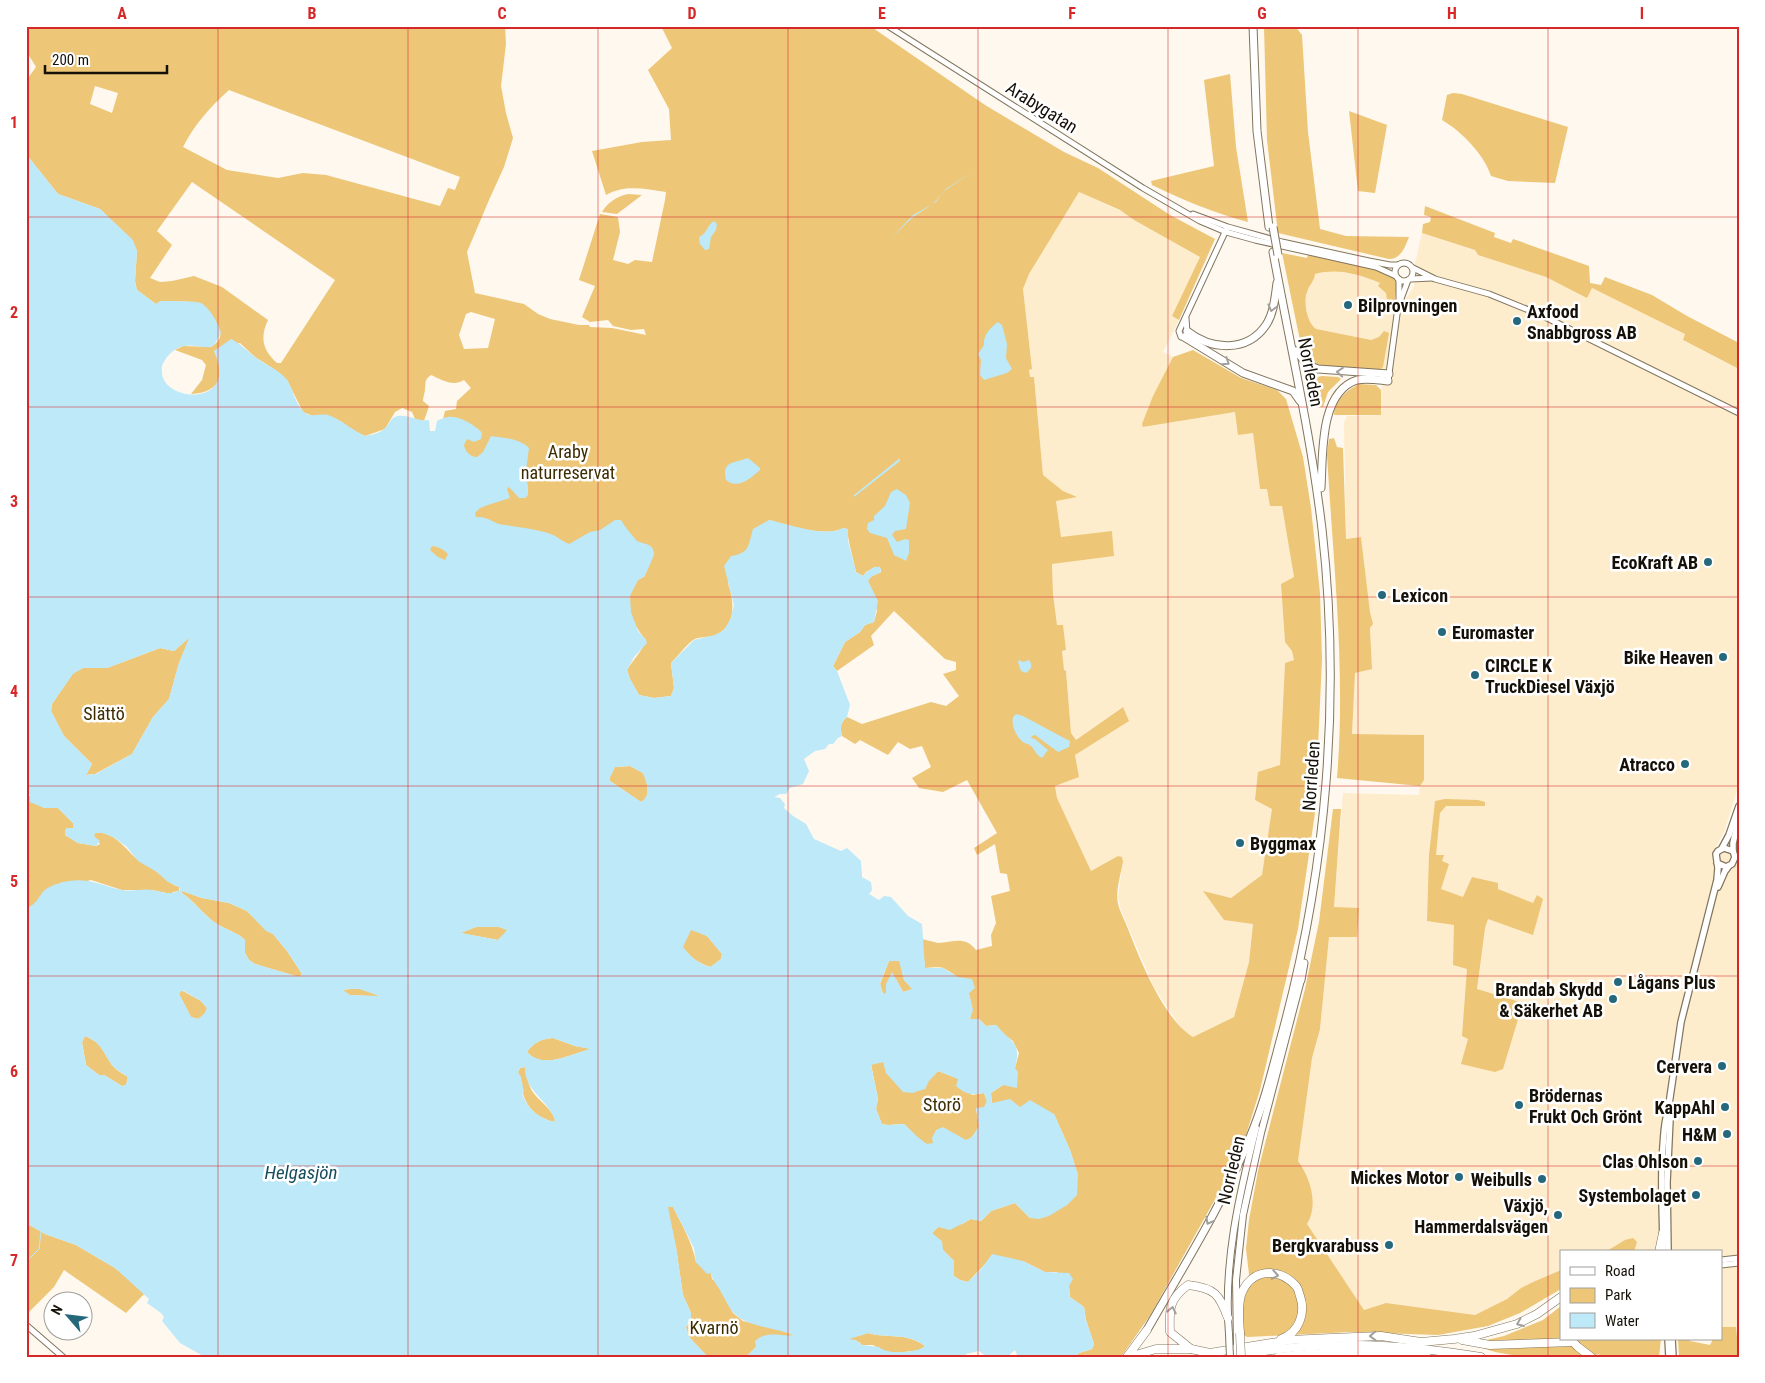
<svg xmlns="http://www.w3.org/2000/svg" width="1765" height="1383" font-family="'Roboto Condensed',sans-serif">
<style>
.built{fill:#feedcc}
.green{fill:#edc677;fill-rule:evenodd}
.water{fill:#bde9f8;fill-rule:evenodd}
.lines{fill:none;stroke-linecap:round;stroke-linejoin:round}
.stream{stroke:#bde9f8;stroke-width:1}
.tertiary-casing{stroke:#81755e;stroke-width:7}
.secondary-casing{stroke:#81755e;stroke-width:8}
.primary-casing{stroke:#81755e;stroke-width:8}
.trunk-casing{stroke:#81755e;stroke-width:9}
.motorway-casing{stroke:#81755e;stroke-width:9}
.tertiary{stroke:#fff;stroke-width:5}
.secondary{stroke:#fff;stroke-width:5.5}
.primary{stroke:#fff;stroke-width:6}
.trunk{stroke:#fff;stroke-width:7}
.motorway{stroke:#fff;stroke-width:8}
.primary-bridge-casing{stroke:#81755e;stroke-width:8;stroke-linecap:butt}
.trunk-bridge-casing{stroke:#81755e;stroke-width:9;stroke-linecap:butt}
.motorway-bridge-casing{stroke:#81755e;stroke-width:9;stroke-linecap:butt}
.primary-bridge{stroke:#fff;stroke-width:6}
.trunk-bridge{stroke:#fff;stroke-width:7}
.motorway-bridge{stroke:#fff;stroke-width:8}
.oneway{stroke:#a1a09c}
.grid{fill:none;stroke:#d62828;stroke-width:1;stroke-opacity:0.55}
.poi-dot{fill:#26687b;stroke:#fff;stroke-width:2}
.labels{text-anchor:middle;dominant-baseline:central;stroke-width:5;stroke-linejoin:round;paint-order:stroke}
.street-label{font-size:18px;fill:#151108;stroke:#fff}
.poi-label{font-size:18px;font-weight:bold;fill:#151108;stroke:#fff;text-anchor:end}
.park-label{font-size:18px;fill:#3e2c01;stroke:#fff}
.water-label{font-size:19px;font-style:italic;fill:#164d5d;stroke:#fff}
.neatline{fill:none;stroke:#d62828;stroke-width:2}
.grid-label{font-size:16px;text-anchor:middle;font-weight:bold;fill:#d62828}
</style>
<rect width="100%" height="100%" fill="#fef8ee"/>
<!-- built -->
<g class="built">
<path d="M1079 192 1125 213 1134 220 1200 257 1172 316 1179 320 1163 352 1173 357 1147 411 1144 427 1235 412 1253 433 1260 489H1267L1282 505 1294 578 1281 584 1285 641 1292 651 1294 660 1285 664 1280 766 1262 876 1231 898 1204 892 1224 920 1253 923 1249 962 1234 1017 1193 1037 1185 1032 1177 1022 1154 987 1121 910 1118 897 1123 862 1118 856 1091 871 1057 798 1055 786 1078 777 1075 755 1122 707 1076 740 1071 733 1066 671H1064L1062 651 1066 650 1063 626H1057L1053 594 1052 564 1114 556 1112 531 1061 538 1056 500 1076 497 1063 491 1043 475 1034 377H1030L1029 370 1032 369 1023 289 1029 274Z"/>
<path d="M1422 233 1475 250 1478 255 1546 277 1587 297 1592 288 1686 334 1684 341 1739 369V785L1724 832 1716 847 1739 855V1344H1737L1736 1327H1721V1252H1634L1637 1242 1625 1240 1605 1252H1561V1270L1533 1282 1521 1288 1507 1299 1475 1315 1386 1303 1364 1310 1307 1224 1298 1161 1312 1058 1320 1029 1329 937H1357L1334 907 1343 793 1419 795 1420 786 1424 780V735L1352 734 1355 673 1372 668 1370 628 1372 623 1370 612 1361 537 1346 539 1344 422 1347 416 1381 415 1382 366 1309 349 1300 282 1319 268 1364 274 1380 282 1387 295 1405 300 1414 287 1415 264Z"/>
</g>
<!-- green -->
<g class="green">
<path d="M26 26H505L506 44 501 86 506 113 513 138 504 167 489 200 467 252 475 293 524 304 538 314 550 319 579 325H589L590 327 612 328 646 335 644 329 631 330 613 326 608 320 590 322 582 317 595 286 579 280 600 214 618 217 620 232 613 260 628 264 635 260 652 262 665 200 666 192C645 189 625 184 606 195L592 151 642 142 671 140 669 109 648 70 672 48 661 26H870L985 105 1064 152 1098 168 1170 215 1215 239 1179 320 1172 316 1200 257 1134 220 1120 210 1079 192 1029 274 1023 289 1032 369 1029 370 1030 377H1034L1043 475 1063 491 1077 497 1056 501 1061 537 1112 531 1114 556 1052 564 1053 594 1057 625H1063L1066 650 1062 651 1064 670 1066 671 1071 733 1076 740 1123 707 1129 721 1075 755 1079 777 1055 786 1057 798 1091 871 1118 856 1122 857 1123 862C1121 874 1115 891 1118 904 1120 912 1125 921 1128 929 1140 960 1164 1020 1193 1037L1234 1017 1249 962 1253 924 1224 920 1203 891 1231 898 1262 875 1272 809 1255 800 1258 772 1280 765 1285 663 1294 660 1292 651 1285 642 1281 584 1294 577 1282 506H1270L1267 489H1260L1253 433 1238 435 1235 412 1143 427 1142 424 1153 396 1173 357 1193 350 1241 378 1277 390 1286 399 1303 457 1311 508 1320 593 1322 659 1315 813 1298 929 1260 1090 1244 1141 1223 1185 1151 1314 1121 1357H1075L1079 1353 1092 1349 1094 1344 1086 1320 1084 1307 1070 1297 1069 1286 1057 1272H1045L1023 1261H988L968 1282 960 1280 954 1276V1261L943 1250 932 1233 938 1227 962 1224 971 1219 981 1221 991 1211 1015 1203 1030 1218 1067 1205 1078 1175 1070 1150 1054 1114 992 1103 991 1093 1003 1085 1015 1068 1019 1053 1013 1041 1005 1035 996 1025 986 1026 979 1019H970C976 999 964 978 945 969 940 966 931 968 925 968L922 939C927 940 933 942 938 943 953 943 964 935 976 950L992 946 991 935 996 923 991 896 1010 891 1007 874 1000 873 995 844 977 855 974 848 997 833 967 780 943 792 919 788 912 778 931 767 922 746 910 749 898 742 888 755 860 740 855 744 842 736C840 728 840 723 847 717L862 724 931 702 946 706 959 696 943 674 956 670V662L945 659 894 611 871 636 874 645 837 671 833 666 845 642 860 632 865 625 874 622 877 611 868 581 870 577 881 572V569L875 567 866 572 863 576 856 572 849 542 847 529 843 528C826 538 788 525 769 520L759 538 728 583C734 601 737 625 716 635 709 638 699 636 693 640 685 646 678 656 671 663L674 688 671 696 654 698 639 695 630 679 627 670C633 660 643 650 646 640 636 629 626 610 630 595 632 590 635 584 638 580L645 576 451 579 423 550 454 417 443 419 445 411 456 409 457 401 471 388 464 380C453 387 442 380 431 375 424 380 426 382 425 389 425 393 423 396 423 401L429 406 424 421 415 419 412 412 402 408 395 412 385 429 365 436 352 430 342 422 326 415 313 416 303 412 287 380 274 369 255 357 240 343 214 351C226 377 220 392 191 394L202 380 206 365 202 360 175 350 183 346 211 347C235 332 207 314 195 302L170 301 156 304 137 290 135 281 137 251 132 240 100 209 58 194 26 154V81L36 67 27 52ZM95 86 118 93 112 113 90 104ZM229 90 460 177 455 190 448 188 440 206 326 175 303 173 278 178 227 170 183 147C194 125 210 107 229 90ZM192 182 335 280 281 363H277C262 350 260 337 268 320L222 287 194 276 172 281 160 282 150 278 172 245 157 231ZM471 312 495 319 488 348 464 349 459 335 466 314Z"/>
<path d="M1264 26H1295L1302 35 1308 132 1320 229 1346 236 1409 237C1405 247 1401 259 1389 259L1278 233 1267 140Z"/>
<path d="M1230 74 1236 147 1248 222C1214 213 1183 200 1152 185L1151 181 1214 166 1204 80Z"/>
<path d="M1453 93 1462 94 1568 127 1555 183 1508 181 1491 176C1484 154 1461 131 1442 120L1447 95Z"/>
<path d="M1349 111 1387 125 1375 193 1358 191Z"/>
<path d="M628 194 642 195 617 214 602 212C607 203 617 196 628 194Z"/>
<path d="M1425 206 1495 233 1494 237 1511 243 1513 239 1589 266 1590 283 1601 285 1605 277 1652 295 1687 316 1739 343V369L1683 340 1685 334 1592 288 1587 298 1546 277 1478 255 1475 250 1422 233 1423 224 1430 222 1431 217 1424 215Z"/>
<path d="M1282 253 1307 258 1308 255 1371 268 1393 276 1397 284 1394 306 1391 308 1388 306 1386 293 1378 286 1380 283C1359 274 1337 268 1315 274 1314 282 1309 285 1307 292 1303 302 1307 323 1316 329L1371 340 1379 337 1384 331 1389 333 1383 367 1380 370 1325 367 1311 361 1302 350Z"/>
<path d="M1322 376 1338 377 1341 379 1328 392 1323 407 1317 406 1311 400 1307 379Z"/>
<path d="M1359 384 1376 385 1381 390V415H1334C1334 400 1346 391 1359 384Z"/>
<path d="M1334 438 1337 447 1343 448 1346 539 1361 537 1370 612 1373 624 1370 628 1372 669 1355 673 1352 734 1424 735V780L1420 786 1337 778C1346 670 1333 562 1327 454L1329 439Z"/>
<path d="M190 637 179 663 169 699 153 717 132 754 95 774 86 775 92 764 64 736 51 711 52 704 73 673 83 668H107L160 648 174 651Z"/>
<path d="M630 766 643 773C647 782 652 796 641 802L610 781V777L615 767Z"/>
<path d="M26 793 44 808H58L73 823V828L65 835 78 843 96 846 100 844 94 836 95 833C114 830 125 849 137 859 142 864 151 867 157 872 164 878 170 884 179 887V891L173 892 171 894 152 890H122L91 880 43 892 37 903 26 909Z"/>
<path d="M1445 799 1478 800 1485 802V806H1446L1440 813 1436 855H1444L1442 861 1449 864 1441 889 1463 897 1472 877 1498 883V889L1533 903 1537 895 1543 899 1533 935 1488 919 1485 928 1477 989 1523 1003 1503 1069 1495 1072 1461 1064 1468 1039 1462 1036 1467 969 1453 965 1454 925 1427 921 1429 855 1435 801Z"/>
<path d="M1333 809H1341L1334 907 1359 908 1357 937H1329L1320 1029 1312 1058 1298 1161C1310 1177 1319 1205 1307 1224L1364 1310 1386 1303 1475 1315 1507 1299 1521 1288 1533 1282 1561 1270V1289L1520 1313 1488 1326 1438 1335 1350 1332 1247 1337 1242 1334V1312L1249 1274 1246 1249 1249 1220 1258 1171 1305 989 1319 922Z"/>
<path d="M182 891 202 898 229 903 247 911 266 930 273 934 287 951 302 974 299 977 255 964 249 960 245 953V940C237 932 224 929 214 922 202 913 194 901 182 893L181 892Z"/>
<path d="M476 927H499L508 930 498 940 460 933Z"/>
<path d="M691 929 707 936 722 954 721 959 711 967C697 963 691 957 682 947Z"/>
<path d="M889 961H900L904 980 913 989 903 992 896 979 887 993 883 994 880 984Z"/>
<path d="M359 988 382 997 350 995 342 990Z"/>
<path d="M181 990 201 1001 207 1008 205 1014 198 1019 191 1017 179 994Z"/>
<path d="M85 1036C102 1043 102 1050 112 1065 116 1070 123 1074 128 1077L126 1085 122 1086 104 1075H99L86 1065 82 1042Z"/>
<path d="M553 1038 575 1046 592 1049C571 1053 544 1071 527 1052 534 1042 541 1039 553 1038Z"/>
<path d="M883 1062 925 1089 928 1081 938 1071 959 1079 972 1095 984 1093 987 1101 984 1108 976 1109 979 1126C976 1131 973 1138 967 1140 963 1142 931 1145 927 1144 918 1142 911 1130 904 1124L888 1125 882 1124 876 1109 878 1099 871 1064Z"/>
<path d="M525 1067C527 1075 528 1084 532 1091 539 1102 551 1107 555 1120L554 1122C526 1114 523 1098 518 1072L520 1068Z"/>
<path d="M667 1207H673C682 1225 692 1242 696 1262L711 1273 712 1279 717 1283 733 1313 743 1321 777 1329 796 1336H791L756 1347 746 1357 707 1356 689 1337 686 1327 690 1322 691 1313 683 1295 676 1247Z"/>
<path d="M26 1223 45 1234 76 1245 115 1268 145 1293 126 1313 64 1270 54 1287 26 1315Z"/>
<path d="M1633 1238 1637 1242 1634 1252H1605L1625 1240Z"/>
<path d="M1561 1306V1339H1661L1659 1357H1604L1598 1354 1596 1357C1563 1357 1501 1361 1473 1343L1504 1336 1543 1320Z"/>
<path d="M1721 1327H1736L1739 1357H1679L1678 1339H1689L1690 1341 1710 1345 1713 1339H1721Z"/>
<path d="M868 1333C889 1339 906 1332 925 1346L920 1350 896 1353 883 1351 873 1345H862L859 1342 847 1339Z"/>
</g>
<!-- water -->
<g class="water">
<path d="M26 154 58 194 100 209 133 240 137 251 135 281 137 290 156 304 160 301C166 301 197 301 201 303 210 308 218 323 221 333L214 345 211 347C202 348 192 344 184 346 176 347 167 355 164 362 161 366 162 368 162 373 164 403 240 407 214 351L231 339C241 344 247 351 255 357 265 365 279 369 287 380 293 389 295 403 303 411 310 419 320 413 328 415 342 420 352 430 365 436 371 435 380 433 384 429 390 425 390 417 398 416 409 414 418 422 429 420L430 431H435L437 421C441 419 448 416 453 417 461 417 478 427 482 433L481 439 474 442 467 439 464 445C465 451 470 457 477 457L483 452 491 436C503 438 520 438 529 448L525 478 528 485V495L525 498H519L509 487 507 489 510 498 488 505 480 508 475 513 476 517C489 516 493 524 505 525 519 527 534 529 548 533 556 535 561 541 569 544L590 532 600 530 615 520H621C625 527 631 534 636 540 642 545 653 542 654 553 654 557 647 570 645 576L638 580 630 596 631 612 638 631 646 640 647 643 634 657 627 670 630 679 639 695 654 698 671 696 674 688 671 663 694 640 715 635 724 630 731 618 734 605 724 566 731 556C750 553 748 546 753 529L769 520C788 524 826 538 843 528L848 529V541L856 572 863 576C867 571 874 566 880 567L881 570 880 573 872 576 868 581 878 601 874 622 865 625 860 632 845 642 833 666 837 671 850 705 847 717C840 723 840 728 842 736L838 738 833 744H829L825 749 815 751 804 759 809 771 803 784 790 788 786 794H780L774 797 780 798 785 804 784 808 793 816 806 824 814 839 841 851 847 848 861 861 862 877 871 882 872 890 869 894 879 900 884 896 891 897 908 916 922 924 925 968H943L958 977 972 979 975 988 969 993 973 1010 970 1019H979L986 1026 996 1025C1011 1043 1022 1041 1015 1068L1018 1072 1017 1088 1003 1085 991 1093 992 1103 1010 1099 1020 1107 1030 1100 1054 1114 1070 1150 1078 1175 1077 1195 1067 1205 1049 1216 1039 1219 1030 1218 1015 1203 991 1211 981 1221 971 1219 950 1230 938 1227 932 1233 942 1241 943 1250 954 1261V1276L960 1280 968 1282 982 1268 992 1254 1023 1261 1045 1272 1069 1273 1073 1279 1069 1286 1070 1297 1084 1307 1086 1320 1094 1344 1092 1349 1079 1353 1075 1357H1018L1015 1350 1007 1357H987L979 1351 966 1354V1357L894 1355 893 1357H746L756 1347 755 1341C767 1330 781 1337 794 1335 776 1328 748 1327 735 1314 729 1309 726 1300 722 1294 719 1287 712 1280 711 1273L707 1274 696 1262 694 1248 689 1238 673 1207H668L676 1247 683 1295 691 1313V1318L686 1327 689 1337 708 1357H205L180 1343 162 1321 164 1317 161 1313 147 1303 149 1299 115 1268 76 1245 45 1234 26 1223V909C37 902 35 903 42 893 47 886 61 882 69 881 90 878 102 886 122 890 132 892 142 888 152 890 165 892 168 896 180 890L179 887 168 882 157 872 138 861 127 847 115 838 103 833H95L94 836 100 841 96 846 78 843 65 835V830L67 828H73V823L58 808H44L30 802V795L26 793ZM432 546C439 547 443 549 448 554L445 560 438 557 430 550ZM189 638 179 663 169 699 153 717 132 754 96 774 86 775 92 764 64 736 51 711 52 704 73 674 83 668H107L160 648 174 651ZM630 766 643 773C647 783 652 795 641 802L610 781V777L615 767ZM182 891 202 898 229 903 247 911 266 931 273 934 287 951 302 974 299 977 255 964 249 960 245 953V940C237 932 224 929 214 922 202 913 194 902 182 893ZM476 927H499L507 930 498 940 461 933ZM691 930 707 936 722 954 721 959 710 967C697 963 691 957 683 947ZM889 961H899L904 980 912 989 903 992 892 972 886 984V993L883 994 880 983ZM349 989H359L380 996 350 995 343 990ZM182 990 201 1001 207 1008 204 1014 198 1019 191 1017 179 994ZM85 1036C100 1041 103 1052 112 1065 116 1070 123 1073 128 1077L126 1085 122 1086 104 1075H99L86 1065 82 1043ZM553 1038 575 1046 590 1049C571 1054 544 1070 527 1052 534 1042 541 1039 553 1038ZM883 1062 886 1073 903 1092 912 1093 925 1089 929 1081 938 1071 958 1079 956 1086C966 1095 972 1095 984 1093L987 1101 984 1107 976 1108 979 1126 972 1137 966 1140 943 1127 936 1130 932 1138 933 1143 927 1144C918 1138 912 1131 904 1124L888 1125 882 1124 876 1109 878 1099 871 1065ZM525 1067C524 1091 549 1100 555 1120L554 1122C538 1118 528 1109 522 1094L524 1092 521 1077 518 1072 520 1068ZM869 1333C888 1339 907 1332 925 1346 918 1353 887 1355 879 1347L862 1345 856 1340 849 1339Z"/>
<path d="M974 171 943 192 936 202 913 217 891 238 913 215 933 204 946 189Z"/>
<path d="M714 221 717 224 716 230 711 237 709 249 705 250 700 244 699 237C707 234 707 225 714 221Z"/>
<path d="M998 322 1002 325 1007 344 1006 358 1012 369 1007 373 984 380 980 375 981 360 978 354 984 345C983 335 990 328 998 322Z"/>
<path d="M748 458 760 468V470C751 478 738 490 726 480 721 460 736 463 748 458Z"/>
<path d="M900 458V461L854 497V495Z"/>
<path d="M897 489 906 495 910 503 906 529 895 531 892 535 897 542 905 539 909 540V553L906 561 894 555 887 538 870 533 867 529 868 523 874 520V516L885 506 891 492Z"/>
<path d="M1019 660 1023 662 1029 660C1033 666 1032 668 1026 673L1021 671 1018 662Z"/>
<path d="M1016 714 1023 716 1064 738 1070 741 1069 747 1058 752 1035 735 1032 736 1031 738 1035 739 1048 750 1042 758C1036 755 1035 750 1031 746 1029 744 1026 744 1023 742 1016 736 1011 726 1013 717Z"/>
</g>
<g class="lines">
<!-- stream -->
<path class="stream" d="M26 1262 39 1249 41 1232"/>
<defs>
<g id="tertiary">
<path d="M888 26 1143 188 1200 221 1226 232 1255 240 1376 267 1396 276"/>
<path d="M1193 214 1228 227 1282 242 1369 261 1390 265H1398"/>
<circle cx="1404" cy="272" r="9"/>
<path d="M1413 268 1435 279 1489 294 1541 315 1739 413"/>
<path d="M1411 279 1432 278"/>
<path d="M1399 301V279"/>
<path d="M1186 318 1187 333 1186 336 1181 337 1179 331 1226 230"/>
<path d="M1388 381 1398 307 1408 280"/>
<path d="M1721 1260 1739 1258"/>
<path d="M1721 1265 1739 1263"/>
<path d="M26 1325 63 1357"/>
</g>
<g id="secondary">
<path d="M1722 848 1729 835 1739 806"/>
<path d="M1733 851V843L1739 818"/>
<path d="M1718 887 1725 871 1728 867"/>
<path d="M1668 1111 1670 1119 1667 1182 1668 1252"/>
<path d="M1663 1252C1663 1216 1660 1181 1663 1146 1664 1134 1664 1122 1668 1111L1681 1022 1717 880 1718 868 1716 854 1718 851 1724 848 1733 851 1735 857 1732 864 1726 867 1717 863"/>
<path d="M1668 1339 1669 1357"/>
<path d="M1672 1339 1673 1357"/>
</g>
<g id="primary">
<path d="M1229 1334C1223 1265 1239 1195 1256 1128"/>
<path d="M1237 1346 1236 1280 1243 1215 1261 1133 1301 980"/>
</g>
<g id="trunk">
<path d="M1253 26 1257 131 1269 227"/>
<path d="M1187 331C1211 350 1247 353 1266 325 1274 313 1275 297 1277 283"/>
<path d="M1184 337 1243 373 1293 391 1300 401"/>
<path d="M1296 351 1308 365 1318 369 1389 374"/>
<path d="M1321 488C1323 456 1319 392 1357 380 1367 378 1378 380 1388 381"/>
<path d="M1301 980 1304 963"/>
<path d="M1147 1330C1183 1267 1223 1204 1250 1137 1265 1102 1273 1066 1283 1030 1327 867 1341 696 1322 529 1311 436 1290 344 1273 252"/>
</g>
<g id="motorway">
<path d="M1659 1252 1663 1233"/>
<path d="M1228 1318C1219 1294 1215 1288 1188 1285 1169 1299 1169 1309 1170 1332L1191 1349 1210 1353 1290 1340 1331 1338 1381 1336 1421 1342 1454 1339 1474 1336 1517 1324 1537 1314 1561 1297"/>
<path d="M1240 1333C1239 1322 1238 1306 1241 1295 1250 1269 1278 1266 1296 1286 1298 1288 1299 1293 1300 1296 1306 1313 1299 1333 1281 1339"/>
<path d="M1570 1339 1578 1347 1591 1357"/>
<path d="M1462 1340 1490 1345 1572 1342"/>
<path d="M1127 1357 1147 1330"/>
<path d="M1129 1357 1156 1349H1191"/>
<path d="M1230 1357C1316 1339 1395 1343 1481 1357"/>
<path d="M1278 1357C1327 1351 1378 1350 1427 1357"/>
</g>
</defs>
<!-- tertiary casing -->
<use href="#tertiary" class="tertiary-casing"/>
<!-- secondary casing -->
<use href="#secondary" class="secondary-casing"/>
<!-- primary casing -->
<use href="#primary" class="primary-casing"/>
<!-- trunk casing -->
<use href="#trunk" class="trunk-casing"/>
<!-- motorway casing -->
<use href="#motorway" class="motorway-casing"/>
<!-- tertiary -->
<use href="#tertiary" class="tertiary"/>
<!-- secondary -->
<use href="#secondary" class="secondary"/>
<!-- primary -->
<use href="#primary" class="primary"/>
<!-- trunk -->
<use href="#trunk" class="trunk"/>
<!-- motorway -->
<use href="#motorway" class="motorway"/>
<defs>
<path id="primary-bridge" d="M1229 1334 1230 1357"/>
<path id="trunk-bridge" d="M1273 227 1278 255"/>
<path id="motorway-bridge" d="M1240 1333 1241 1357"/>
</defs>
<!-- primary-bridge casing -->
<use href="#primary-bridge" class="primary-bridge-casing"/>
<!-- trunk-bridge casing -->
<use href="#trunk-bridge" class="trunk-bridge-casing"/>
<!-- motorway-bridge casing -->
<use href="#motorway-bridge" class="motorway-bridge-casing"/>
<!-- primary-bridge -->
<use href="#primary-bridge" class="primary-bridge"/>
<!-- trunk-bridge -->
<use href="#trunk-bridge" class="trunk-bridge"/>
<!-- motorway-bridge -->
<use href="#motorway-bridge" class="motorway-bridge"/>
</g>
<!-- one-way arrows -->
<defs><path id="oneway-chevron" d="M-2-3.5L2.5 0L-2 3.5" fill="none" stroke-width="1.6" stroke-linecap="round" stroke-linejoin="round" transform="scale(1.25)"/></defs>
<g class="oneway">
<use href="#oneway-chevron" transform="translate(1272 308) rotate(105)"/>
<use href="#oneway-chevron" transform="translate(1226 362) rotate(33)"/>
<use href="#oneway-chevron" transform="translate(1340 372) rotate(-175)"/>
<use href="#oneway-chevron" transform="translate(1209 1221) rotate(119)"/>
<use href="#oneway-chevron" transform="translate(1275 1275) rotate(10)"/>
<use href="#oneway-chevron" transform="translate(1172 1310) rotate(-78)"/>
<use href="#oneway-chevron" transform="translate(1520 1323) rotate(157)"/>
<use href="#oneway-chevron" transform="translate(1373 1336) rotate(178)"/>
</g>
<!-- grid -->
<path class="grid" d="M218 26V1357M408 26V1357M598 26V1357M788 26V1357M978 26V1357M1168 26V1357M1358 26V1357M1548 26V1357M26 217H1739M26 407H1739M26 597H1739M26 786H1739M26 976H1739M26 1166H1739"/>
<!-- markers -->
<g class="poi-dot">
<circle cx="1348" cy="305" r="5"/>
<circle cx="1517" cy="321" r="5"/>
<circle cx="1708" cy="562" r="5"/>
<circle cx="1382" cy="595" r="5"/>
<circle cx="1442" cy="632" r="5"/>
<circle cx="1723" cy="657" r="5"/>
<circle cx="1475" cy="675" r="5"/>
<circle cx="1685" cy="764" r="5"/>
<circle cx="1240" cy="843" r="5"/>
<circle cx="1618" cy="982" r="5"/>
<circle cx="1613" cy="999" r="5"/>
<circle cx="1722" cy="1066" r="5"/>
<circle cx="1519" cy="1105" r="5"/>
<circle cx="1725" cy="1107" r="5"/>
<circle cx="1727" cy="1134" r="5"/>
<circle cx="1698" cy="1161" r="5"/>
<circle cx="1459" cy="1177" r="5"/>
<circle cx="1542" cy="1179" r="5"/>
<circle cx="1696" cy="1195" r="5"/>
<circle cx="1558" cy="1215" r="5"/>
<circle cx="1389" cy="1245" r="5"/>
</g>
<g class="labels">
<!-- street labels -->
<g class="street-label">
<text transform="translate(1042 107) rotate(32)">Arabygatan</text>
<text transform="translate(1311 372) rotate(79)">Norrleden</text>
<text transform="translate(1311 776) rotate(-86)">Norrleden</text>
<text transform="translate(1231 1170) rotate(-77)">Norrleden</text>
</g>
<!-- poi labels -->
<g class="poi-label">
<text x="1358" y="305" text-anchor="start">Bilprovningen</text>
<text x="1527" y="311" text-anchor="start">Axfood<tspan x="1527" dy="21">Snabbgross AB</tspan></text>
<text x="1698" y="562">EcoKraft AB</text>
<text x="1392" y="595" text-anchor="start">Lexicon</text>
<text x="1452" y="632" text-anchor="start">Euromaster</text>
<text x="1713" y="657">Bike Heaven</text>
<text x="1485" y="665" text-anchor="start">CIRCLE K<tspan x="1485" dy="21">TruckDiesel Växjö</tspan></text>
<text x="1675" y="764">Atracco</text>
<text x="1250" y="843" text-anchor="start">Byggmax</text>
<text x="1628" y="982" text-anchor="start">Lågans Plus</text>
<text x="1603" y="989">Brandab Skydd<tspan x="1603" dy="21">&amp; Säkerhet AB</tspan></text>
<text x="1712" y="1066">Cervera</text>
<text x="1529" y="1095" text-anchor="start">Brödernas<tspan x="1529" dy="21">Frukt Och Grönt</tspan></text>
<text x="1715" y="1107">KappAhl</text>
<text x="1717" y="1134">H&amp;M</text>
<text x="1688" y="1161">Clas Ohlson</text>
<text x="1449" y="1177">Mickes Motor</text>
<text x="1532" y="1179">Weibulls</text>
<text x="1686" y="1195">Systembolaget</text>
<text x="1548" y="1205">Växjö,<tspan x="1548" dy="21">Hammerdalsvägen</tspan></text>
<text x="1379" y="1245">Bergkvarabuss</text>
</g>
<!-- park labels -->
<g class="park-label">
<text x="568" y="451">Araby<tspan x="568" dy="21">naturreservat</tspan></text>
<text x="104" y="713">Slättö</text>
<text x="942" y="1104">Storö</text>
<text x="714" y="1327">Kvarnö</text>
</g>
<!-- water labels -->
<g class="water-label">
<text x="301" y="1172">Helgasjön</text>
</g>
</g>
<!-- border -->
<rect width="1765" height="1383" fill="none" stroke="#ffffff" stroke-width="55"/>
<!-- legend -->
<rect x="1560" y="1250" width="162" height="90" fill="#ffffff" stroke="#a1a09c"/>
<rect x="1570" y="1267" width="25" height="8" fill="#ffffff" stroke="#a1a09c"/>
<text x="1605" y="1276" font-size="15" fill="#151108">Road</text>
<rect x="1570" y="1288" width="25" height="15" fill="#edc677" stroke="#a1a09c"/>
<text x="1605" y="1300" font-size="15" fill="#151108">Park</text>
<rect x="1570" y="1313" width="25" height="15" fill="#bde9f8" stroke="#a1a09c"/>
<text x="1605" y="1326" font-size="15" fill="#151108">Water</text>
<!-- north arrow -->
<g transform="translate(68 1316) rotate(298)"><circle r="24" fill="#ffffff" stroke="#a1a09c"/>
<path d="M0-4L9 19L0 12L-9 19Z" fill="#26687b"/>
<text y="-8" font-size="14" font-weight="bold" text-anchor="middle" fill="#151108">N</text>
</g>
<!-- scale -->
<path d="M45 65v8h122v-8" fill="none" stroke="#151108" stroke-width="2.5"/>
<text x="52" y="65" font-size="15" fill="#151108" stroke="#ffffff" stroke-width="4" paint-order="stroke">200 m</text>
<rect x="28" y="28" width="1710" height="1328" class="neatline"/>
<g class="grid-label">
<text x="122" y="19">A</text>
<text x="312" y="19">B</text>
<text x="502" y="19">C</text>
<text x="692" y="19">D</text>
<text x="882" y="19">E</text>
<text x="1072" y="19">F</text>
<text x="1262" y="19">G</text>
<text x="1452" y="19">H</text>
<text x="1642" y="19">I</text>
<text x="14" y="128">1</text>
<text x="14" y="318">2</text>
<text x="14" y="507">3</text>
<text x="14" y="697">4</text>
<text x="14" y="887">5</text>
<text x="14" y="1077">6</text>
<text x="14" y="1266">7</text>
</g>
</svg>
